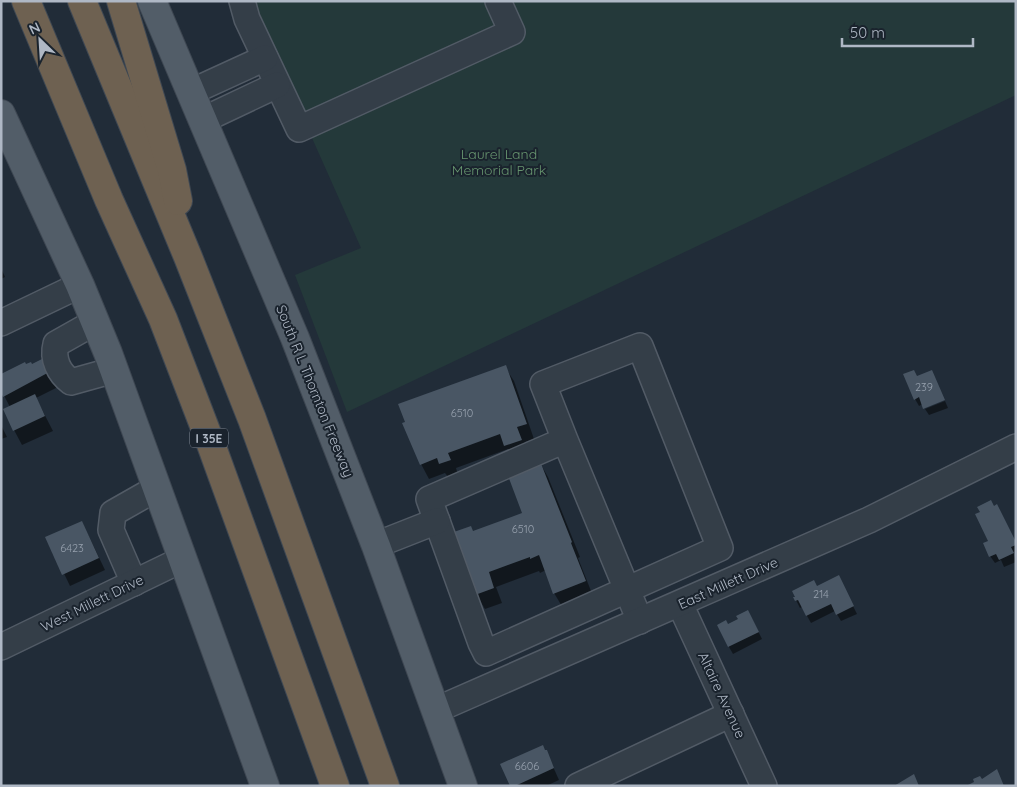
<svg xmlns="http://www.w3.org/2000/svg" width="1017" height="787" font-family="Quicksand,sans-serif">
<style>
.green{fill:#24393a}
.shadow{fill:#0007}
.building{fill:#495664}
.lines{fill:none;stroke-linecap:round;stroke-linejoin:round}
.minor-casing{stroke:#525b66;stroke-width:28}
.major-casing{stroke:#3e4752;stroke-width:30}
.highway-casing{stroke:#3f4853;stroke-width:30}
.minor{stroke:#343e48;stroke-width:25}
.major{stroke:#525d68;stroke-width:28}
.highway{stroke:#6e6151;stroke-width:28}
.labels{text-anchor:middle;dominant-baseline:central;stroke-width:4;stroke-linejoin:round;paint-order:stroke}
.number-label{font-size:11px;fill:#96a0ad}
.shield{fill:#1a232d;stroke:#828b97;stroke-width:1}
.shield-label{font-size:12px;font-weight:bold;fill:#afb8c5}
.park-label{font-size:14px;fill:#67956f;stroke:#1a232d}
.street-label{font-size:14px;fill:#afb8c5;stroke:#1a232d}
</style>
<rect width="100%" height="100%" fill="#212c38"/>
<!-- green -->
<path class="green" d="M251 1H1016V95L347 412 295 275 361 248Z"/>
<!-- shadow -->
<g class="shadow">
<path d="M1 268 5 277 1 279Z"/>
<path d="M46 359 60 386 36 398 53 431 22 445 14 430 10 407 1 390 32 366Z"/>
<path d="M505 367 514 381 534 439 525 442 529 455 514 460 508 449 456 468 458 475 449 478 445 473 429 479 421 464Z"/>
<path d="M914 371 923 404 919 406 915 399Z"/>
<path d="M945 401 948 408 929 415 925 409Z"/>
<path d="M1 425 7 437 1 439Z"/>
<path d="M540 463 548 477 580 557 578 558 593 596 563 608 554 593 546 570 540 573 539 571 496 587 502 603 485 609 476 594 473 533 524 513Z"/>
<path d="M994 507 1016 544 1014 555 1016 562 1004 567 1001 560 995 563 990 556 989 542Z"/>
<path d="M82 522 105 570 70 586 47 538Z"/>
<path d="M842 584 857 614 841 621 835 611 811 623 802 607 800 608 795 598 817 587Z"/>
<path d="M752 619 762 639 733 654 729 647 728 625Z"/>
<path d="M546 751 559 780 546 786H512Z"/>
</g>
<!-- building -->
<g class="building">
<path d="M46 357 53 370 3 397 1 393V374L25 362 26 364 31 362 32 364Z"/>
<path d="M506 365 527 424 517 427 522 440 504 446 500 434 448 453 451 460 439 464 437 458 420 465 402 423 405 422 398 404Z"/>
<path d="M914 370 917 376 932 370 945 400 923 409 919 397 914 400 903 374Z"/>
<path d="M35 394 45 416 13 431 3 409Z"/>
<path d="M540 461 572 542 571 543 586 581 553 594 539 555 530 559V557L489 572 494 588 475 595 451 533 471 526 473 531 522 513 507 473Z"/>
<path d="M991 500 994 506 997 504 1016 542V545L1011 547 1014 553 999 560 996 554 989 557 983 543 988 541 975 514 980 512 977 507Z"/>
<path d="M82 521 99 558 62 575 45 537Z"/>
<path d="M839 575 854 606 836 615 831 604 806 616 798 600 795 601 793 597H795L792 591 814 580 817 586Z"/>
<path d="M748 610 759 632 728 647 717 625 726 620 728 624 738 619 736 616Z"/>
<path d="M543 745 545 750H547L554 768 515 786H510L500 764Z"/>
<path d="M997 769 1004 786H966L974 782 973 779 980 776 982 779Z"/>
<path d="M914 774 919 786H894Z"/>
</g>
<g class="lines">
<defs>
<g id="minor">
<path d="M242 1 247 19 299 129 512 32 498 1"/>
<path d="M191 92 265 58"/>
<path d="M203 120 277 85"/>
<path d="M95 322 56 344C52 359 59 373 71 382L114 370"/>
<path d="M1 323 80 285"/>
<path d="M565 440 543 384 640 346 720 548 486 653 481 643 429 499 565 440 640 621"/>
<path d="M376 545 437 521"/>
<path d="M134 583 111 530 113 513 157 488"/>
<path d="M680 604 764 786"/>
<path d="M1 647 183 559"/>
<path d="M436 710 869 520 1016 447"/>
<path d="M578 786 731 714"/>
</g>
<g id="major">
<path d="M152 1 295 338 376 546 463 786"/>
<path d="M1 114 80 285 108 353 265 786"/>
</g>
<g id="highway">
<path d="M26 1 109 200 163 319 208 436 335 786"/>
<path d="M82 1 188 257 252 419 385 786"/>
<path d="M121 1 172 170 178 201"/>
</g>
</defs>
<!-- minor casing -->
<use href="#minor" class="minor-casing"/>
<!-- major casing -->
<use href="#major" class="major-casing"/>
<!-- highway casing -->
<use href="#highway" class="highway-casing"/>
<!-- minor -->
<use href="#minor" class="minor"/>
<!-- major -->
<use href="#major" class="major"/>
<!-- highway -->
<use href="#highway" class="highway"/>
</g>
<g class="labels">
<!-- number labels -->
<g class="number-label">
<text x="924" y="387">239</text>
<text x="462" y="413">6510</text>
<text x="523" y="529">6510</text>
<text x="72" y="548">6423</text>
<text x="821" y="594">214</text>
<text x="527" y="766">6606</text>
</g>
<!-- shield labels -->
<rect class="shield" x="190" y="428.5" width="38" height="19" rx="4"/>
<g class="shield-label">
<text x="209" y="438">I 35E</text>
</g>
<!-- park labels -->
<g class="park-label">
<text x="499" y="154">Laurel Land<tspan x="499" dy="16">Memorial Park</tspan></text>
</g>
<!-- street labels -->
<g class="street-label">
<text transform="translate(315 391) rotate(68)">South R L Thornton Freeway</text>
<text transform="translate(728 583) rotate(-24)">East Millett Drive</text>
<text transform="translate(92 603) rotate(-26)">West Millett Drive</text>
<text transform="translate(722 695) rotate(65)">Altaire Avenue</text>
</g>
</g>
<!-- border -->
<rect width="1017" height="787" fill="none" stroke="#afb8c5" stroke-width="5"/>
<!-- north arrow -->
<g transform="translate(40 40) rotate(335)" stroke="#1a232d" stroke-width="4" paint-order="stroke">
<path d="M0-4L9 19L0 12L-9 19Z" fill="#afb8c5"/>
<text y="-8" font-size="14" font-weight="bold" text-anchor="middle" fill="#afb8c5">N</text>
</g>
<!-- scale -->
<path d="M842 38v8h131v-8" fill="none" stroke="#afb8c5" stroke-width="2.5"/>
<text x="850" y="38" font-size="15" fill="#afb8c5" stroke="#1a232d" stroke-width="4" paint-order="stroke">50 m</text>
</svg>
